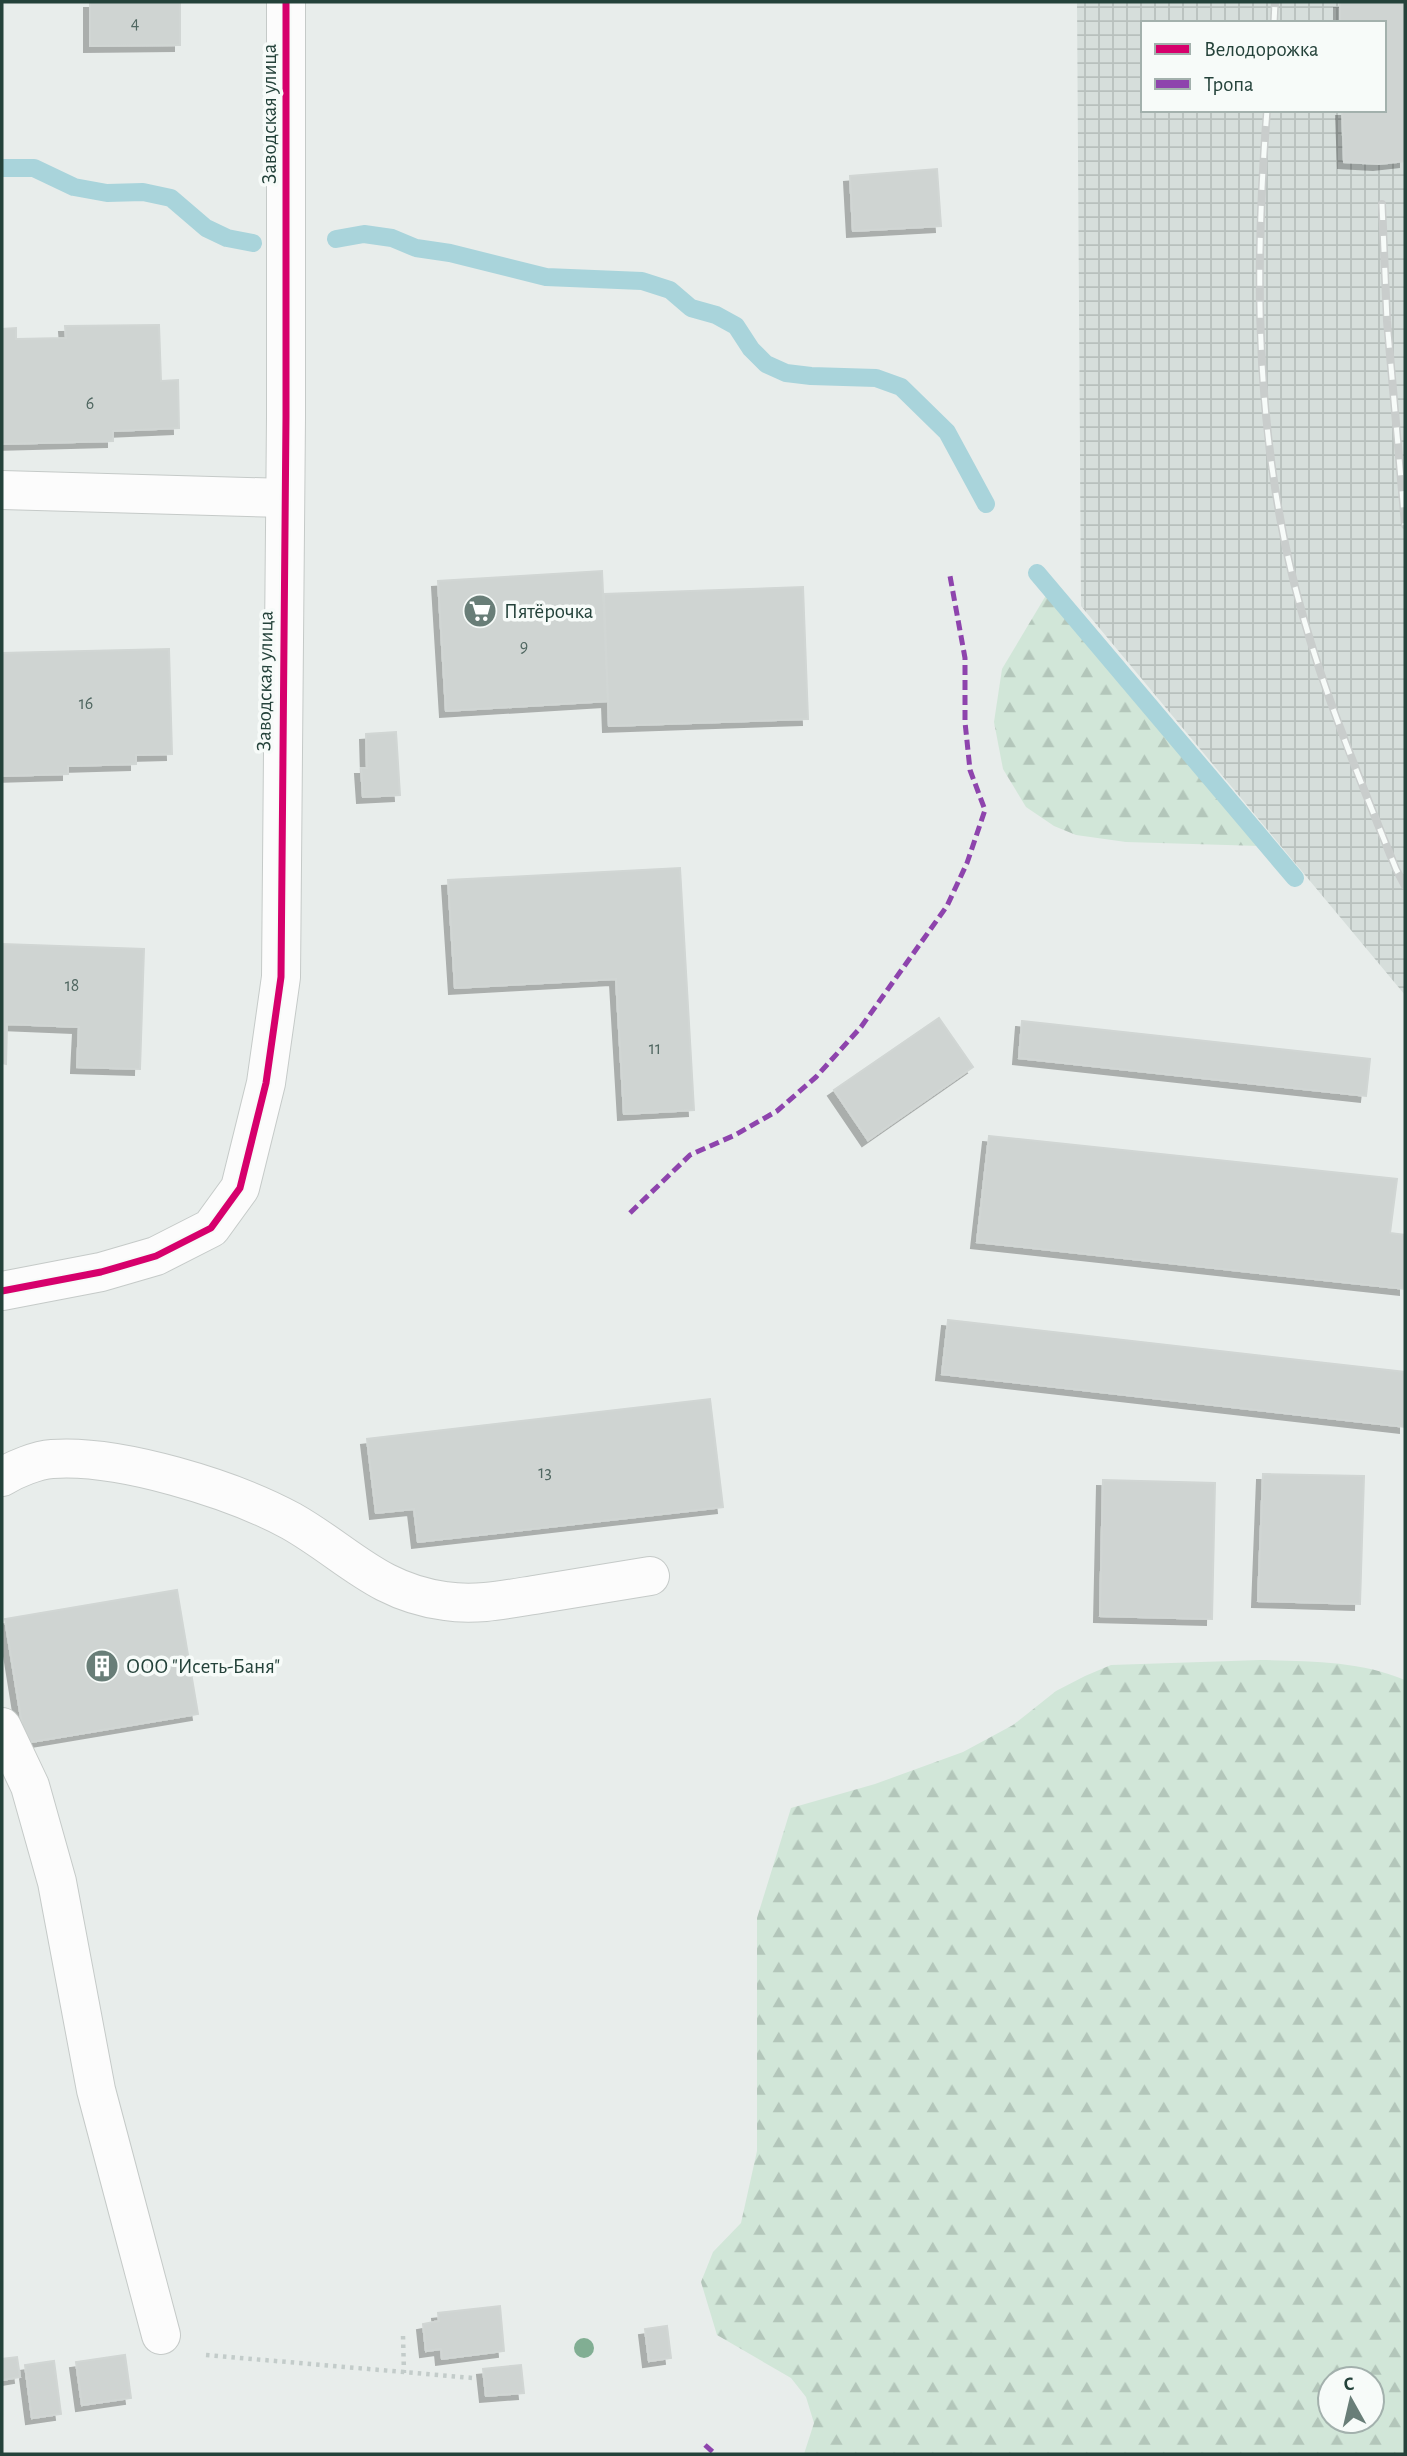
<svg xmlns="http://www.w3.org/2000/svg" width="1407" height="2456" font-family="'Alegreya Sans',sans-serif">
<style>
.industrial{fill:url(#industrial-grid);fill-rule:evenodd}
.forest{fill:url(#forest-firs);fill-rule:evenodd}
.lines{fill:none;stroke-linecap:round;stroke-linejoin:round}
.stream{stroke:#a9d4db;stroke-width:18}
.building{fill:#cfd4d2;stroke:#d1d6d4;stroke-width:2;filter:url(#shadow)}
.minor-casing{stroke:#c5cac8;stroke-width:40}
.path{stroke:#c3ccca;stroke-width:4.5;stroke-dasharray:3.5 5;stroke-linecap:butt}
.minor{stroke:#fcfcfc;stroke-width:38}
.rail-casing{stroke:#c9cdcc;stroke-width:8}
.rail{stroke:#f7fbf9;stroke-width:5;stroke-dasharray:16;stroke-linecap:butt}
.quiet{stroke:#8e44ad;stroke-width:5;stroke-dasharray:10 5;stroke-linecap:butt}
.cycleway-casing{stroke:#f7fbf9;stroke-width:11}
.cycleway{stroke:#d6006c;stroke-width:7}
.tree{fill:#81ae93}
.labels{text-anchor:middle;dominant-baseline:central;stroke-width:7;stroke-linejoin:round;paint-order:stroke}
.number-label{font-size:18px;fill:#506761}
.street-label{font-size:21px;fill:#24423a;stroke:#f7fbf9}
.poi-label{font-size:21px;fill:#24423a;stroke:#f7fbf9;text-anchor:start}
</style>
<defs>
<pattern id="industrial-grid" width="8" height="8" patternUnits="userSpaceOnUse" patternTransform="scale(1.75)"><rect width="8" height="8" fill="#d6dedb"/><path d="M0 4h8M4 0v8" fill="none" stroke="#b8c0bd"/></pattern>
<pattern id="forest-firs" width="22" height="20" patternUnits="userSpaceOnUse" patternTransform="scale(1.75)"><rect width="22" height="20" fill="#d1e6d8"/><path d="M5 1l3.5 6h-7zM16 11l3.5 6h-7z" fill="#b3c6ba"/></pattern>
<filter id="shadow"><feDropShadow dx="-6" dy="6" stdDeviation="0" flood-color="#0004"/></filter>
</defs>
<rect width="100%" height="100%" fill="#e8edeb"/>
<!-- industrial -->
<path class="industrial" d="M1077 2H1405V995L1081 606ZM1143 23H1384V110H1143Z"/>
<!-- forest -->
<g class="forest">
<path d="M1048 592 1260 846 1126 842 1076 835 1054 826 1026 807 1003 769 994 722 1002 669Z"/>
<path d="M1261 1660C1309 1661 1361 1661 1405 1680V2454H804L814 2423 806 2397 791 2378 717 2335 701 2282 713 2252 741 2223 757 2151V1918L791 1808 875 1784 963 1752 1013 1725 1056 1691 1085 1676 1111 1665ZM1330 2379H1372V2421H1330Z"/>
</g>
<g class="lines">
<!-- stream -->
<g class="stream">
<path d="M2 168H34L74 187 107 193 143 192 171 198 206 228 227 238 253 243"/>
<path d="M336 239 364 234 392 238 416 248 450 253 546 277 642 281 670 290 691 308 716 315 736 326 751 349 766 364 786 373 811 376 876 378 901 387 947 432 986 504"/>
<path d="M1037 573 1295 878"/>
</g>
</g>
<!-- building -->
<g class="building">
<path d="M90 2H180V45L90 46Z"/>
<path d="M1340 2H1405V161L1379 164 1344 162 1342 110H1384V23H1340Z"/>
<path d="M937 169 941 226 853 231 850 176Z"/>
<path d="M159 325 161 381 178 380 179 428 113 431V441L2 444V329L16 328V339L66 338 65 326Z"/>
<path d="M602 571 608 701 446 711 438 581Z"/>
<path d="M803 587 808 719 609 726 604 594Z"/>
<path d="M169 649 172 754 136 755V764L68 766V774L2 776V653Z"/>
<path d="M396 732 400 795 363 797 361 768H367L366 734Z"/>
<path d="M680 868 694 1110 624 1114 616 979 455 988 448 880Z"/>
<path d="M2 944 144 949 140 1069 77 1067 79 1027 7 1024 6 1064 2 1063Z"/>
<path d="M939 1018 973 1067 868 1140 834 1090Z"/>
<path d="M1022 1021 1370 1059 1366 1096 1019 1058Z"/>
<path d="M989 1136 1397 1179 1390 1233 1405 1235V1289L977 1242Z"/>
<path d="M948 1320 1405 1372V1427L942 1374Z"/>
<path d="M710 1399 723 1507 418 1542 414 1509 376 1513 367 1439Z"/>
<path d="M1263 1474 1364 1476 1360 1604 1258 1601Z"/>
<path d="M1103 1480 1215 1483 1212 1619 1100 1616Z"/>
<path d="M177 1590 198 1714 25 1743 5 1619Z"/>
<path d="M500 2306 504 2351 442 2359 441 2349 426 2351 423 2324 439 2321 438 2313Z"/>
<path d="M667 2326 671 2358 649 2361 645 2329Z"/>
<path d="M125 2355 131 2398 82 2405 76 2362Z"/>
<path d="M17 2357 20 2377 2 2380V2359Z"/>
<path d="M54 2361 61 2414 32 2418 25 2365Z"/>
<path d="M521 2365 524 2393 486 2396 483 2369Z"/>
</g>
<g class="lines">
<defs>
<g id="minor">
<path d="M2 490 285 498"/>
<path d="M2 1291 101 1272 156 1256 211 1228 240 1188 266 1083 281 977 286 417V2"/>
<path d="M2 1477C15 1469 37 1460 52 1459 119 1454 232 1489 291 1521 346 1552 377 1592 445 1601 477 1606 508 1599 540 1594 577 1588 613 1582 650 1576"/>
<path d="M2 1727 30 1786 57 1882 96 2090 161 2335"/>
</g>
</defs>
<!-- minor casing -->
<use href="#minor" class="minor-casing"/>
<!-- path -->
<g class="path">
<path d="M403 2336 404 2373"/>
<path d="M206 2355 473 2378"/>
</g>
<!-- minor -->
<use href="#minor" class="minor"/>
<defs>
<g id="rail">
<path d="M1274 23 1275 2"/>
<path d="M1267 110C1256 251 1255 388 1282 528 1304 646 1351 758 1396 869L1405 886"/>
<path d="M1382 204 1387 321 1405 525"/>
</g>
</defs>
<!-- rail casing -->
<use href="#rail" class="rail-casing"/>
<!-- rail -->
<use href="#rail" class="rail"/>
<!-- quiet -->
<g class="quiet">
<path d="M630 1213 690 1155 735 1135 777 1111 816 1077 861 1027 947 906 967 863 985 810 970 770 965 722V658L950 576"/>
<path d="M705 2445 715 2454"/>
</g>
<defs>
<path id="cycleway" d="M2 1291 101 1272 156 1256 211 1228 240 1188 266 1083 281 977 286 417V2"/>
</defs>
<!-- cycleway casing -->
<use href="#cycleway" class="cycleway-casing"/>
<!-- cycleway -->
<use href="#cycleway" class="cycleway"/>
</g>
<!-- trees -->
<circle class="tree" cx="584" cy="2348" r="10"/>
<!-- icons -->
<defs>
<symbol id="supermarket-disc" viewBox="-11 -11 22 22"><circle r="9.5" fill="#697e78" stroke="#f7fbf9"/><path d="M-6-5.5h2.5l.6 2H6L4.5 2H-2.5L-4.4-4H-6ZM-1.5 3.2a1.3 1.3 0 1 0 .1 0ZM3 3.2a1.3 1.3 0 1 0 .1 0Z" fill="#fff"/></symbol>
<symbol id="building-disc" viewBox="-11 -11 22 22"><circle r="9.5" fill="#697e78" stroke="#f7fbf9"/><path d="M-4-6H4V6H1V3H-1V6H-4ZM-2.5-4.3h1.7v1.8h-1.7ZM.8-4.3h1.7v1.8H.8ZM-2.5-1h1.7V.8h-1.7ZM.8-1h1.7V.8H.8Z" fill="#fff"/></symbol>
</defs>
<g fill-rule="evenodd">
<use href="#supermarket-disc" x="461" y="592" width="38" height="38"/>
<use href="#building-disc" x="83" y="1647" width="38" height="38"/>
</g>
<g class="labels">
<!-- number labels -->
<g class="number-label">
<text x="135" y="24">4</text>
<text x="90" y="404">6</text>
<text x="524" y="647">9</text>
<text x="86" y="704">16</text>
<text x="72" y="986">18</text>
<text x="655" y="1049">11</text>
<text x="545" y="1473">13</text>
</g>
<!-- street labels -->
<g class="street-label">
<text transform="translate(269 114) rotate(-90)">Заводская улица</text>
<text transform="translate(265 681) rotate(-89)">Заводская улица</text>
</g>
<!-- poi labels -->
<g class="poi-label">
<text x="504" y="611">Пятёрочка</text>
<text x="126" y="1666">ООО "Исеть-Баня"</text>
</g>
</g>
<!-- border -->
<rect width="1407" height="2456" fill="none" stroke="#24423a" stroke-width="7"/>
<!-- legend -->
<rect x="1141" y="21" width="245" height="91" fill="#f7fbf9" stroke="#a3b1ad" stroke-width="2"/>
<rect x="1155" y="44" width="35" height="10" fill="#d6006c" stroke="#a3b1ad" stroke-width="2"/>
<text x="1204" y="56" font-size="21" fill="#24423a">Велодорожка</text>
<rect x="1155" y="79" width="35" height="10" fill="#8e44ad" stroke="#a3b1ad" stroke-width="2"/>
<text x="1204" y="91" font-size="21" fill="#24423a">Тропа</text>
<!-- north arrow -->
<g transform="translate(1351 2400) rotate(352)"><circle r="33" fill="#f7fbf9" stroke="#a3b1ad" stroke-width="2"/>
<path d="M0-5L12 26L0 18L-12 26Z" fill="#697e78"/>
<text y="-10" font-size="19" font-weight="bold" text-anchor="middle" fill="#24423a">С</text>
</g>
</svg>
